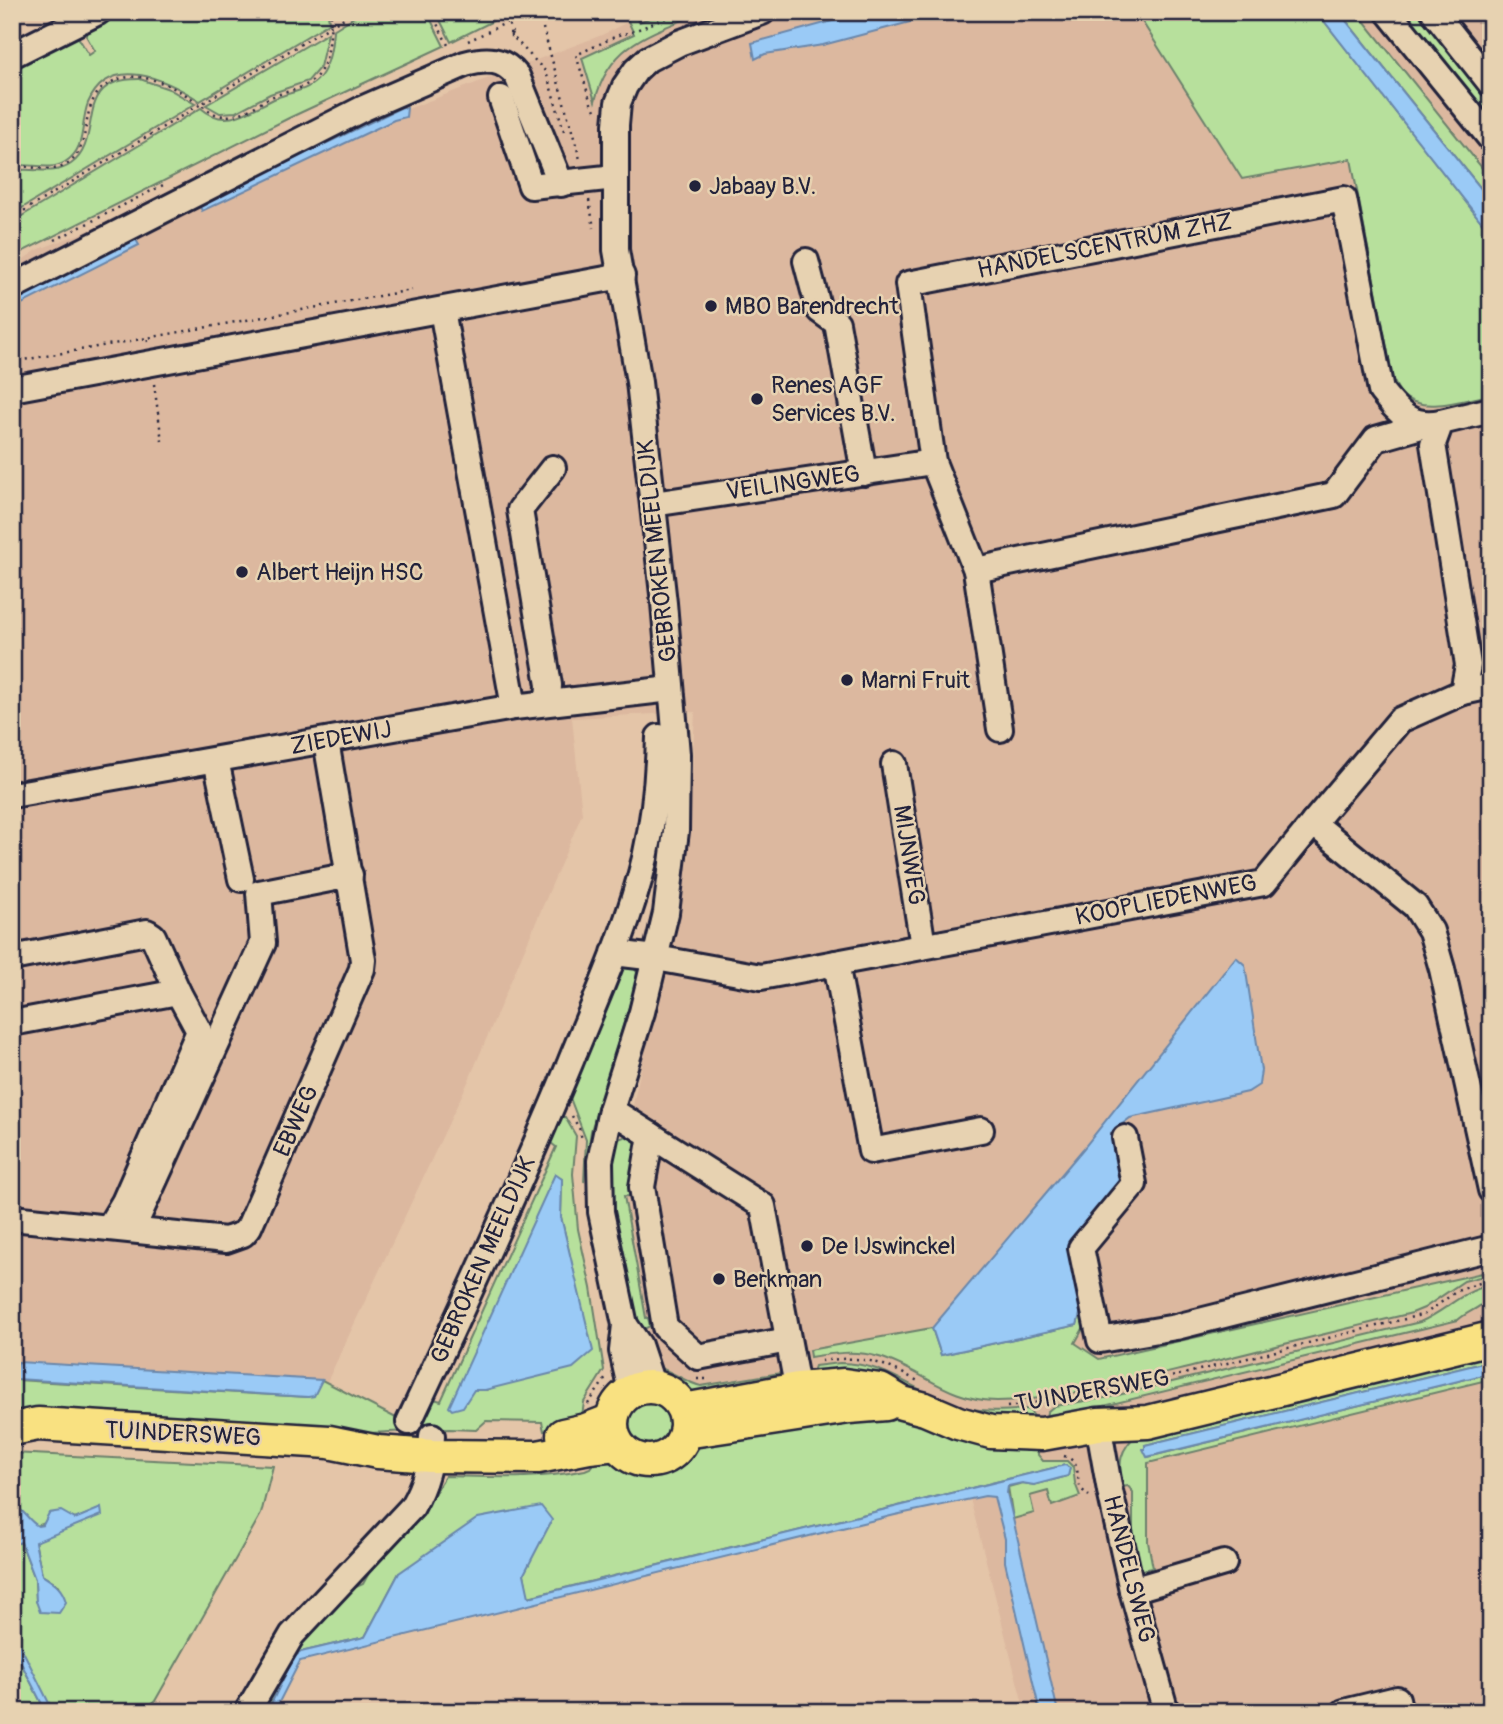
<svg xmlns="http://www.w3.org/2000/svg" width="1503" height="1724" font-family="Pangolin,sans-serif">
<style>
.built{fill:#dcb89f}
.green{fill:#b7e09c;stroke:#6c816c;stroke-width:2;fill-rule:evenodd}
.water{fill:#9acaf6;stroke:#6a87ab;stroke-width:2}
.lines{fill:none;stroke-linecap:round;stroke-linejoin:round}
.minor-casing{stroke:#22223b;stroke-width:30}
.major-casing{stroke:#22223b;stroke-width:37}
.path{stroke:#22223b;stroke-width:2.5;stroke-dasharray:2 5;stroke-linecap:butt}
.minor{stroke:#e7d2b1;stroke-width:24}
.major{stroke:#f9e181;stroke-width:32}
.path-bridge{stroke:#22223b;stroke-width:2.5;stroke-dasharray:2 5;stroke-linecap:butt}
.poi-dot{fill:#22223b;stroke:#e7d2b1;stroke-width:2.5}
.labels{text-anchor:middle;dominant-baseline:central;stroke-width:5;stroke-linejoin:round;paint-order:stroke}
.poi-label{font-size:24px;fill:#22223b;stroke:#e7d2b1;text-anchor:start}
.street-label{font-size:24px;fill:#22223b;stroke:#e7d2b1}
</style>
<rect width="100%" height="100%" fill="#e4c5a8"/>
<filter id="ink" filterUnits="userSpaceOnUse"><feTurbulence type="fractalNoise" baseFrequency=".0143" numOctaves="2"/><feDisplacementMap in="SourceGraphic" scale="14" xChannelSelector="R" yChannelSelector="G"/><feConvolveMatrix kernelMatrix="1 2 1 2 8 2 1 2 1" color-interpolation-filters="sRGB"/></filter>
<g filter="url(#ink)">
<!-- built -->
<path class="built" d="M647 12H1491V1712H1025L969 1495 745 1512 654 1351 621 1230 618 1172 688 859 695 712 572 718 582 814 468 1082 318 1401 12 1381V267L37 250 602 35Z"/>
<!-- green -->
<g class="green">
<path d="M129 12H328L329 23 200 101C167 80 110 52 88 103 80 123 87 149 65 162 48 172 30 162 12 166V64H23L50 51 51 45 75 32 89 55 95 51 82 29 112 14 119 17Z"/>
<path d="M362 12H427L444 46 289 118 12 257V222L201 108C227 131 251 109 276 98 292 91 308 92 320 77 330 64 332 46 333 30Z"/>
<path d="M436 12H489L493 21 451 42Z"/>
<path d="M624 12H633L639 22 665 12H703C652 33 610 42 595 101L582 58 634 34Z"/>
<path d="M1136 12H1317L1491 234V395C1466 399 1423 415 1402 395 1399 392 1396 385 1393 380L1351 159 1242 179Z"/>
<path d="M1339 12H1357L1491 179V201Z"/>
<path d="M1397 12H1427L1491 92V130Z"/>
<path d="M328 33 320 67 308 81 270 94 236 112 220 113 206 105Z"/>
<path d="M140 79 169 89 195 104 12 214V171C33 166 52 177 71 164 106 139 70 78 140 79Z"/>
<path d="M620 964 632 966 637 972 635 987 591 1131 584 1182 586 1140 570 1098V1085Z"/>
<path d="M555 1117H565L576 1136 573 1174 578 1229 591 1288 604 1370 584 1402 581 1424 544 1431 542 1422 486 1421 476 1430 449 1429 350 1434 12 1410V1360L18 1362 17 1380 308 1397 322 1380 396 1418 422 1427 420 1409 427 1397 441 1401 556 1147 546 1139ZM555 1175 562 1179 561 1217 592 1351 486 1390H474L450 1408Z"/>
<path d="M629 1135 651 1149 638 1197 624 1196 646 1318H648L650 1326 644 1329 651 1357 633 1309 612 1233V1145L616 1140Z"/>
<path d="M1491 1271V1274L1464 1281 1424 1308 1412 1313C1341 1330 1271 1347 1200 1365 1134 1381 1066 1400 997 1401 948 1401 921 1369 879 1357 856 1350 833 1353 810 1357L809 1350 932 1328 941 1355 1077 1325 1085 1296 1089 1318 1075 1343 1099 1359Z"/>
<path d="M1491 1285C1491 1307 1471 1308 1458 1320L1046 1420 1047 1412 1054 1406 1110 1397 1420 1322C1448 1310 1459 1292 1491 1285Z"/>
<path d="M1491 1345V1361L1145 1445 1148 1457 1491 1373V1379L1148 1463V1542L1153 1568 1141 1570 1133 1540V1492L1128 1486 1121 1487C1119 1463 1119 1449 1138 1434Z"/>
<path d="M840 1363C887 1363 911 1390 952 1404 977 1413 1002 1411 1028 1409L1034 1416 1035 1421 987 1419 818 1374 814 1369 815 1366Z"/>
<path d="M654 1366C671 1370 684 1382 701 1386L780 1373 781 1375 777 1383 690 1399 658 1376Z"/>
<circle cx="649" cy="1425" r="24"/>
<path d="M888 1413 1038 1449V1455L1043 1461H1067L1073 1467 1075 1483 1080 1496 1052 1506 1048 1491 1030 1496 1034 1513 1013 1519 1008 1487 1023 1483 1034 1485 1068 1476 1069 1468 1065 1465 528 1597 524 1574 399 1573 365 1637 301 1652 294 1657 267 1712H258L296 1645 347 1591 363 1584 381 1551 432 1498 445 1476C493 1477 538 1480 585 1470L590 1468 595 1461 615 1455C644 1480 667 1473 691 1446Z"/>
<path d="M12 1453 273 1466 261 1514 155 1701 141 1712H52L12 1629V1545L21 1542 35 1579 36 1601 59 1586 42 1575 35 1541 100 1509 75 1519 66 1515 37 1526C28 1521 23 1509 12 1505Z"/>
<path d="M12 1645 46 1712H14L12 1709Z"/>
</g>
<!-- water -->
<g class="water">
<path d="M865 12H948L823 45 765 54 755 59 752 43Z"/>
<path d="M1317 12H1339L1491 201V234Z"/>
<path d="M402 107 407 108 406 117 394 120 202 211 200 207 202 203Z"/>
<path d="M135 238 139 245 12 309V301Z"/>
<path d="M1236 957 1245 965 1261 1070 1259 1085 1248 1092 1130 1118 1111 1133 1122 1185 1073 1245 1085 1296 1077 1325 941 1355 932 1328 1083 1149Z"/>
<path d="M555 1174 562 1179 561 1217 593 1351 573 1368 485 1390H474L463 1407 452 1410 449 1407Z"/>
<path d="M1491 1361V1373L1147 1457 1143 1449H1145V1445Z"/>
<path d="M18 1362 322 1380 314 1396 308 1397 16 1379Z"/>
<path d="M1065 1465 1070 1468 1068 1476 1034 1485 1022 1483 1008 1486 1007 1493 1058 1712H1040L1005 1562V1539L994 1497 985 1496 895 1515 300 1661 274 1712H267L294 1657 301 1652 365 1637 399 1573 478 1518 541 1506 552 1520 524 1574 529 1597Z"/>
<path d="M12 1505C25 1509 27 1520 38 1526L43 1525 49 1513 61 1511 75 1519 101 1508 102 1515 35 1542 42 1575C54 1583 62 1587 66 1602L59 1613 40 1612 36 1601 35 1579 21 1542 12 1545Z"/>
<path d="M12 1629 53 1711 46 1712 12 1645Z"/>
</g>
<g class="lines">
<defs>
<g id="minor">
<path d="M1388 12 1491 139"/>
<path d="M1434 12 1491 84"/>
<path d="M12 55 98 12"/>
<path d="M501 98 531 186 616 177"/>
<path d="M806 261 819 310 837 323 864 473"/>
<path d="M12 287 364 108 465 64C486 58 503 58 517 76L561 184"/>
<path d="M442 310 514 707"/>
<path d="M12 389 622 276"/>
<path d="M1425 425 1376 439 1334 495 976 570 933 462 908 284 1344 199 1381 391C1399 413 1410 428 1441 422"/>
<path d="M653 504 933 462"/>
<path d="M976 570 1000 729"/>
<path d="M1463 692 1491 686"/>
<path d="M548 702 549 685 520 510 553 468"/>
<path d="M216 760 241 879"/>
<path d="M894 764 923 946"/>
<path d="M12 795 514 707 671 689"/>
<path d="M1313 823 1400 720 1463 692 1468 665 1433 444 1441 422 1491 410"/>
<path d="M614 953 656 958 761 977 1264 883 1313 823 1415 906 1431 931 1442 969 1491 1190"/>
<path d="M12 958 147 932 153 936 178 992 199 1031 124 1202 109 1227"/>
<path d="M836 963 871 1151 981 1130"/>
<path d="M12 1023 178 992"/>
<path d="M611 1110 763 1206 801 1407"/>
<path d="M651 1135 642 1187 665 1327 698 1357 788 1340"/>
<path d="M1125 1138 1134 1184 1081 1248 1100 1340 1176 1327 1491 1248"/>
<path d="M12 1218 226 1240 243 1234 249 1227 362 969 363 960 326 741"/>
<path d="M132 1230 263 943 259 893 350 875"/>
<path d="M625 1325 639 1345 653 1387"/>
<path d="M631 1391 622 1351 625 1325 601 1212 600 1161 611 1110 642 1012 666 913 676 831 677 754 664 603 639 382 616 250V125L618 103 625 86 636 70 648 59 679 43 762 12"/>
<path d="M409 1422C465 1303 520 1184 570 1063 597 996 628 929 645 858 654 818 658 778 659 737"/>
<path d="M1098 1424 1110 1491 1132 1590 1166 1712"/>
<path d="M1132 1590 1224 1563"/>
<path d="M247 1712 292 1635 412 1507C425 1484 431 1463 432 1436"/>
<path d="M1344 1712 1397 1699 1400 1712"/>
</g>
<g id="major">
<circle cx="649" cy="1424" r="37"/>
<path d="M684 1410 798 1389 844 1385 880 1390 902 1403 925 1409 958 1423 991 1432 1042 1434 1098 1424 1148 1422 1491 1338"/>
<path d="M12 1429 38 1424 329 1442 378 1452 431 1456 538 1457 589 1447 617 1444"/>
<path d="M685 1432 849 1407 886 1404"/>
<path d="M563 1435 586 1430 612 1420"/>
</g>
</defs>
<!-- minor casing -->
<use href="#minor" class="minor-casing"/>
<!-- major casing -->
<use href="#major" class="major-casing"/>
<!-- path -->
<g class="path">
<path d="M431 12 450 49"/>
<path d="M503 12 512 32"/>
<path d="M1487 12 1491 36"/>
<path d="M543 28 580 159"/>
<path d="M511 33 514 38 546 72 565 134"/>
<path d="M468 41 508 22"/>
<path d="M595 110 591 103 576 55 621 34 629 33 680 12"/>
<path d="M12 168C30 163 47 174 64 166 99 148 72 97 116 80 144 69 178 89 200 104 206 108 211 113 218 115 237 119 252 108 267 99 278 93 291 92 302 87 331 74 330 39 331 12"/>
<path d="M589 200 594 228"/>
<path d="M12 218 354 12"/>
<path d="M55 240 165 184"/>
<path d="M148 342 147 338 412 290"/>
<path d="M12 362 147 338"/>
<path d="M154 384 162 441"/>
<path d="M572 1116 580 1130 582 1141"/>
<path d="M821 1361C865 1355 879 1361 918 1381"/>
<path d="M697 1379H711"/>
<path d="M588 1404 606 1378"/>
<path d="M1007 1407 1119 1390 1417 1316 1425 1314 1457 1291 1491 1279"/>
<path d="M1064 1456C1082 1462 1075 1475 1081 1489L1089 1496"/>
</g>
<!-- minor -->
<use href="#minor" class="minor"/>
<!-- major -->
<use href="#major" class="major"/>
<!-- path-bridge -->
<path class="path-bridge" d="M511 33H508L509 36H512V32"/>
</g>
</g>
<!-- markers -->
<g class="poi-dot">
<circle cx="695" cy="186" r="7"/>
<circle cx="711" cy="306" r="7"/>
<circle cx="757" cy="399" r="7"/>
<circle cx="242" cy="572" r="7"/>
<circle cx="847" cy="680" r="7"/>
<circle cx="807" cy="1246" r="7"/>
<circle cx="719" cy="1279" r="7"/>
</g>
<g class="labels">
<!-- poi labels -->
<g class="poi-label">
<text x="709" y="186">Jabaay B.V.</text>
<text x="725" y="306">MBO Barendrecht</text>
<text x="771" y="385">Renes AGF<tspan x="771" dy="28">Services B.V.</tspan></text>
<text x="256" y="572">Albert Heijn HSC</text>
<text x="861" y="680">Marni Fruit</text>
<text x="821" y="1246">De IJswinckel</text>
<text x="733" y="1279">Berkman</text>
</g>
<!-- street labels -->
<g class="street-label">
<text transform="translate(1105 246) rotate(-11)">HANDELSCENTRUM ZHZ</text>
<text transform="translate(793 483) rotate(-8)">VEILINGWEG</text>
<text transform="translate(657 551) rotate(-96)">GEBROKEN MEELDIJK</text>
<text transform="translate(341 738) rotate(-10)">ZIEDEWIJ</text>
<text transform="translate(909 855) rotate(81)">MIJNWEG</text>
<text transform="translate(1166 900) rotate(-11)">KOOPLIEDENWEG</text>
<text transform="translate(296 1121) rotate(-66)">EBWEG</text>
<text transform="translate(483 1260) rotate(-66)">GEBROKEN MEELDIJK</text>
<text transform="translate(1092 1391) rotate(-10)">TUINDERSWEG</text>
<text transform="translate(183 1434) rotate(3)">TUINDERSWEG</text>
<text transform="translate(1129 1569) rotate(76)">HANDELSWEG</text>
</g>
</g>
<!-- margin -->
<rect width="1503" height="1724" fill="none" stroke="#e7d2b1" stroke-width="42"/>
<rect x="21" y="21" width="1461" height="1682" fill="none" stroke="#22223b" stroke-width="2.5" filter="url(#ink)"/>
</svg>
